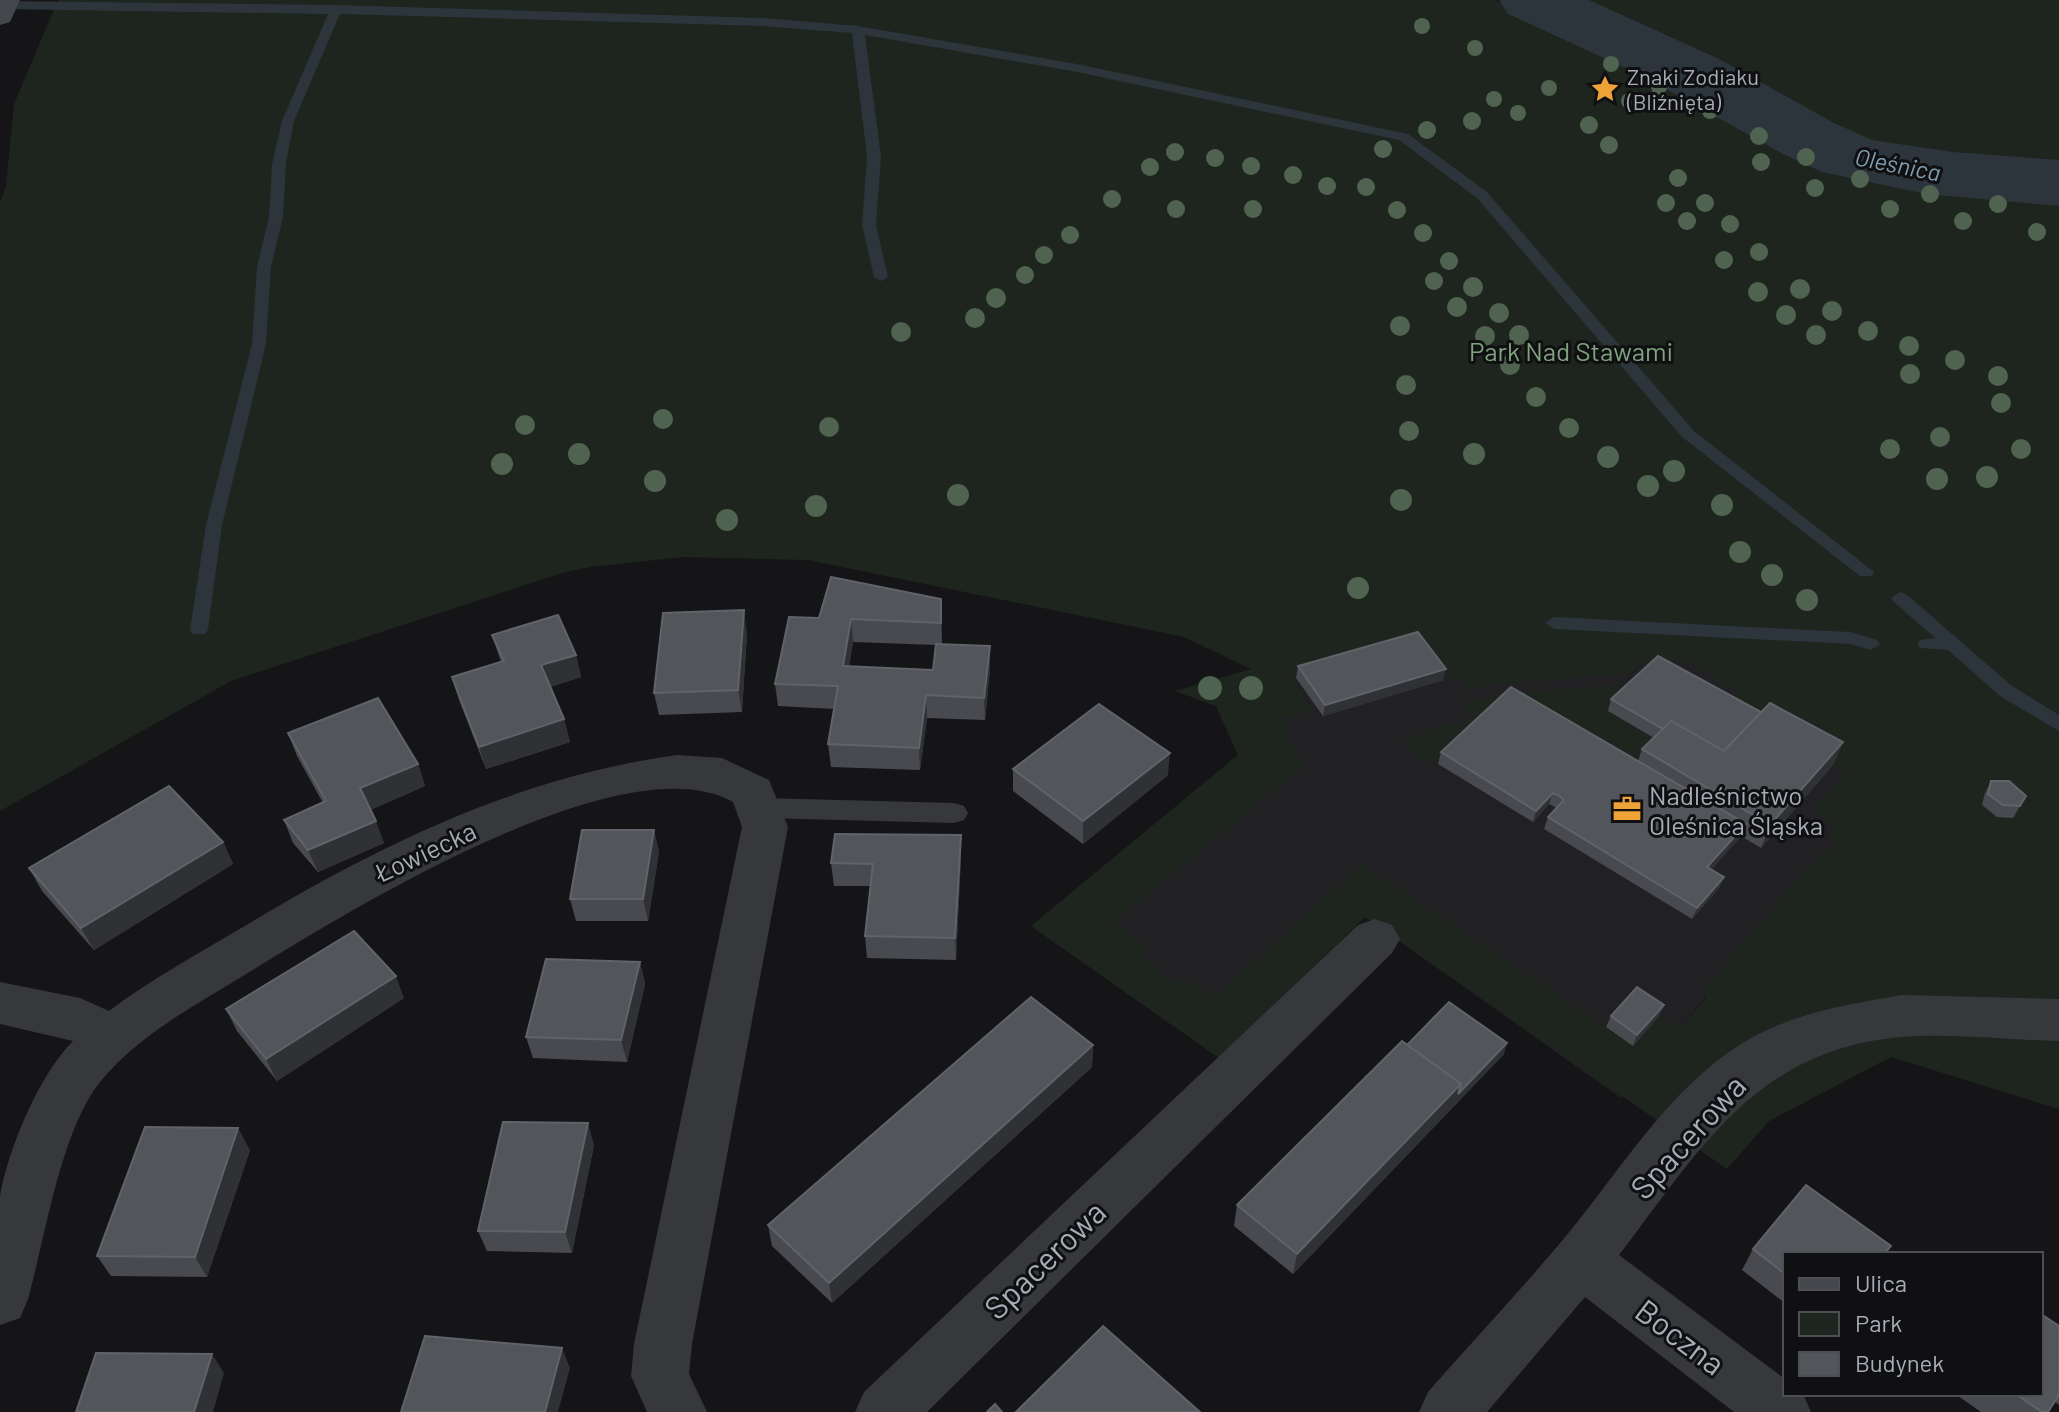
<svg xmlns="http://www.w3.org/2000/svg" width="2059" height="1412" font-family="Barlow,sans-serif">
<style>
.built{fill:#212124}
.green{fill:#1d251e;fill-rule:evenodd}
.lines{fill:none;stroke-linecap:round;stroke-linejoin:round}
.stream{fill:#2c353b;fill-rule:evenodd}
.river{fill:#2c353b;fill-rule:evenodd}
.lane{fill:#36383c;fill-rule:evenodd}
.street{fill:#36383c;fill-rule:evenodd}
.secondary{fill:#44474c;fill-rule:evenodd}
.tree{fill:#4f6350}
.wall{fill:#484a4f;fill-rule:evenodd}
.shaded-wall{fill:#2f3134}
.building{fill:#52555a;stroke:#606369;stroke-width:2}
.labels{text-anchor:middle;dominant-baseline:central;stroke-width:6;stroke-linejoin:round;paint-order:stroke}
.far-poi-label{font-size:22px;fill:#a7adb7;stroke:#101012;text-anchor:start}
.far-water-label{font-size:24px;font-style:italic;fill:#7f9eb1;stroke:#101012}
.park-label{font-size:26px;fill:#7fa27f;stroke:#101012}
.poi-label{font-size:26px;fill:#a7adb7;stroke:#101012;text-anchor:start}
.street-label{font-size:26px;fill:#a7adb7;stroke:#101012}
.near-street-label{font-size:32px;fill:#a7adb7;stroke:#101012}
</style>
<rect width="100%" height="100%" fill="#151517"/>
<!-- built -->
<path class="built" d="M1405 628 1862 657 1952 740 1706 997 1621 1098 1365 917 1219 1058 1031 926 1238 755 1216 706 1175 691Z"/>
<!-- green -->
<g class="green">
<path d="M58 0H1495L1658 73 1794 145 1844 165 1893 178 2059 195V1109L1891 1057 1769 1121 1727 1169 1365 917 1219 1058 1031 926 1238 755 1216 706 1175 691 1251 669 1184 637 808 560 683 557 590 567 562 573 231 681 0 811V203L6 186 14 104ZM1417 639 1449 680 1459 677 1468 691 1487 685 1628 674 1643 659 1664 671 1678 657 1739 692 1726 707 1847 773 1812 812 1835 825 1826 836 1838 844 1830 853 1823 850 1700 993 1706 998 1680 1028 1659 1016 1633 1046 1362 864 1213 998 1184 977 1178 984 1140 956 1149 948 1114 922 1305 764 1285 733 1284 718 1313 710 1291 676Z"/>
<path d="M1570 0H2059V172L1924 163 1835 133 1690 49Z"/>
<path d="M1637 684 1608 711 1663 744 1635 772 1502 696 1440 762 1435 759 1428 763 1413 755 1406 743 1407 737 1471 719 1461 704 1496 694Z"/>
</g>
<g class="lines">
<!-- stream -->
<g class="stream">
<path d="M0 1 336 5 762 18 858 26 1077 64 1408 134 1487 192 1694 431 1874 572 1872 576H1860L1682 437 1477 198 1399 140 1077 72 865 35 881 157 876 225 888 277 881 281 874 277 862 225 867 157 852 33 762 26 340 14 294 121 286 164 283 217 271 267 266 344 222 525 208 630 205 634H193L190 630 206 525 252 344 257 267 269 217 272 164 282 121 328 14 0 9Z"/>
<path d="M1900 592 1906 594 2012 686 2059 715V731L2000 696 1948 650 1920 648 1917 644 1920 640 1935 638 1894 602 1891 598Z"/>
<path d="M1554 617 1850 632 1877 640 1880 644 1871 650 1850 644 1554 629 1545 623Z"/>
</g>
<!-- river -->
<path class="river" d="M1499 0H1589L1719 59 1834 123 1872 140 1953 152 2059 160V206L1926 194 1822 172 1783 154 1643 76 1508 14Z"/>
<!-- lane -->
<path class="lane" d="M764 798 954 803 964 806 968 813 964 820 954 823 764 818 754 815 750 808 754 801Z"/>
<!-- street -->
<g class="street">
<path d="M677 755 722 758 769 780 788 827 692 1344 689 1374 707 1412H647L631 1376 634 1344 742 827 733 802C624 741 353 909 256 968 203 1001 141 1032 100 1082 61 1130 45 1238 28 1299L20 1318 0 1325C0 1285 0 1235 0 1196 8 1149 39 1075 73 1041L0 1024V982L80 998 109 1011C151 979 198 954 243 927 379 845 518 777 677 755Z"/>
<path d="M1375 919 1392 925 1400 939 1392 953 927 1412H855L864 1392 1358 925Z"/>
<path d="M1902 995 2059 999V1041C2007 1040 1952 1033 1901 1037 1755 1050 1700 1150 1619 1255L1785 1379V1394H1803L1811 1412H1734L1585 1297 1487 1412H1419L1428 1392C1472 1342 1518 1293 1561 1242 1618 1175 1668 1087 1746 1041 1793 1013 1849 1004 1902 995Z"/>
</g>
<!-- secondary -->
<path class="secondary" d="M0 0H20L10 22 0 25Z"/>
</g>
<!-- trees -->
<g class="tree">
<circle cx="1422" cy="26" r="8"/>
<circle cx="1475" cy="48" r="8"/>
<circle cx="1611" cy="64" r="8"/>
<circle cx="1659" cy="87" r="8"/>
<circle cx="1549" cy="88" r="8"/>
<circle cx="1494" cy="99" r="8"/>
<circle cx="1629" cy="101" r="8"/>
<circle cx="1710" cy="111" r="8"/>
<circle cx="1518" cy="113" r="8"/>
<circle cx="1472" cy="121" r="9"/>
<circle cx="1589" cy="125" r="9"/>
<circle cx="1427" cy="130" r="9"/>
<circle cx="1759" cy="136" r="9"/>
<circle cx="1609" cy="145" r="9"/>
<circle cx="1383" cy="149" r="9"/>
<circle cx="1175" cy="152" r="9"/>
<circle cx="1806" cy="157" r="9"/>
<circle cx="1215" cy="158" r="9"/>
<circle cx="1761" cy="162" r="9"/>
<circle cx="1251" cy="166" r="9"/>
<circle cx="1150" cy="167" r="9"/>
<circle cx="1293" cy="175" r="9"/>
<circle cx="1678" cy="178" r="9"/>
<circle cx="1860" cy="179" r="9"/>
<circle cx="1327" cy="186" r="9"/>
<circle cx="1366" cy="187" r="9"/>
<circle cx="1815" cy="188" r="9"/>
<circle cx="1930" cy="194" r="9"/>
<circle cx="1112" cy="199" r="9"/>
<circle cx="1666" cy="203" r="9"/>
<circle cx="1705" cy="203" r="9"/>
<circle cx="1998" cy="204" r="9"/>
<circle cx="1176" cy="209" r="9"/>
<circle cx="1253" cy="209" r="9"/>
<circle cx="1890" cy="209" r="9"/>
<circle cx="1397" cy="210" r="9"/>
<circle cx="1687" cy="221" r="9"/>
<circle cx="1963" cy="221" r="9"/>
<circle cx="1730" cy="224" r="9"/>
<circle cx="2037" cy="232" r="9"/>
<circle cx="1423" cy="233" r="9"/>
<circle cx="1070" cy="235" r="9"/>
<circle cx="1759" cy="252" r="9"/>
<circle cx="1044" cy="255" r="9"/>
<circle cx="1724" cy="260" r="9"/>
<circle cx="1449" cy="261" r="9"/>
<circle cx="1025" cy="275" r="9"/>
<circle cx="1434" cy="281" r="9"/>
<circle cx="1473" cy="287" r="10"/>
<circle cx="1800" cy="289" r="10"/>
<circle cx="1758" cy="292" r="10"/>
<circle cx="996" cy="298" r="10"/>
<circle cx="1457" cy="307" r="10"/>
<circle cx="1832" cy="311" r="10"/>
<circle cx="1499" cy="313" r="10"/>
<circle cx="1786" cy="315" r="10"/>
<circle cx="975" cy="318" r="10"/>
<circle cx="1400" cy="326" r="10"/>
<circle cx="1868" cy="331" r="10"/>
<circle cx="901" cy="332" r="10"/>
<circle cx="1519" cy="335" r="10"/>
<circle cx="1816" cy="335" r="10"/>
<circle cx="1485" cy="336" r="10"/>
<circle cx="1909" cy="346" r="10"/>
<circle cx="1955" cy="360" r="10"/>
<circle cx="1510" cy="365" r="10"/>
<circle cx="1910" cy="374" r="10"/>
<circle cx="1998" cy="376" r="10"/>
<circle cx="1406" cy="385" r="10"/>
<circle cx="1536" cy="397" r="10"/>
<circle cx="2001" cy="403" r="10"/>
<circle cx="663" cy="419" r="10"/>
<circle cx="525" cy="425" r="10"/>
<circle cx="829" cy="427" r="10"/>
<circle cx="1569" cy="428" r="10"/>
<circle cx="1409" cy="431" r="10"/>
<circle cx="1940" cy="437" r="10"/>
<circle cx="1890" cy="449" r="10"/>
<circle cx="2021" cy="449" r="10"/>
<circle cx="579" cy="454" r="11"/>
<circle cx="1474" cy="454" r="11"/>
<circle cx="1608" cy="457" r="11"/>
<circle cx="502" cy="464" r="11"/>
<circle cx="1674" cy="471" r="11"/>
<circle cx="1987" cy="477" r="11"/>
<circle cx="1937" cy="479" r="11"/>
<circle cx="655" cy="481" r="11"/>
<circle cx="1648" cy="486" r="11"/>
<circle cx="958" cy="495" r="11"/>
<circle cx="1401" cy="500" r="11"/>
<circle cx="1722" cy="505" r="11"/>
<circle cx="816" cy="506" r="11"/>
<circle cx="727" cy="520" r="11"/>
<circle cx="1740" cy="552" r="11"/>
<circle cx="1772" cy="575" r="11"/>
<circle cx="1358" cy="588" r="11"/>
<circle cx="1807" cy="600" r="11"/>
<circle cx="1210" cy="688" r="12"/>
<circle cx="1251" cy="688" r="12"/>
</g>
<!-- wall -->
<g class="wall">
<path d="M789 617 942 622V644L990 669 985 720 927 718 920 770 831 767 828 744 834 709 778 706 775 684ZM853 642 936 645 933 670 849 666Z"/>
<path d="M747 633 742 712 659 715 654 693Z"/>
<path d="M492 635 576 655 581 677 550 687 564 719 570 742 486 769 459 700 452 677 501 662Z"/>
<path d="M1298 666 1443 680 1323 716 1296 678Z"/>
<path d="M1611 699 1761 712 1843 742 1833 765 1761 848 1741 836 1711 870 1724 877 1719 888 1692 919 1544 829 1548 817 1556 808 1555 807 1549 804 1533 822 1438 764 1441 752 1638 761 1642 749 1654 738 1608 711Z"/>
<path d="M288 733 418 764 425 786 370 810 384 843 318 872 293 843 284 820 323 803 297 756Z"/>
<path d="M1013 769 1168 775 1083 844 1013 791Z"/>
<path d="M1991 781 2026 796 2013 818 1997 817 1982 805 1985 793Z"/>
<path d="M654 830 659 852 648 921H576L570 899Z"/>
<path d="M223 842 233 864 94 950 42 891 29 868Z"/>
<path d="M961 857 956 960 867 958 865 936 870 886H834L831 863Z"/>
<path d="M640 962 645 984 627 1062 533 1058 526 1037Z"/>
<path d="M404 998 277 1081 237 1031 226 1009Z"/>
<path d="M1664 1005 1659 1016 1633 1046 1606 1027 1611 1016Z"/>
<path d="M1093 1045 1092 1067 832 1303 772 1246 768 1225Z"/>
<path d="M1407 1045 1504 1054 1293 1274 1234 1226 1237 1205Z"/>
<path d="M594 1145 572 1253 487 1251 478 1231Z"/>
<path d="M250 1150 207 1277 111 1276 97 1256Z"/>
<path d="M1753 1249 1785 1254V1303L1742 1270Z"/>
<path d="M2059 1326V1405L2055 1402 2048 1412H1981L1955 1394H2041Z"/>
</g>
<!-- shaded-wall -->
<g class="shaded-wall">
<path d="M941 599 942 622V645L941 623Z"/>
<path d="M744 610 747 633 742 712 738 690Z"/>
<path d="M851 619 853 642 846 688 843 666Z"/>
<path d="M990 646V669L985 720 984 698Z"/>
<path d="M576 655 581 677 547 688 541 665Z"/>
<path d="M1446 669 1443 680 1323 716 1325 705Z"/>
<path d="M926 695 927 718 920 770 919 748Z"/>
<path d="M564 719 570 742 486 769 479 747Z"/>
<path d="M1843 742 1833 765 1761 848 1770 825Z"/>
<path d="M1170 753 1168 775 1083 844V821Z"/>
<path d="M418 764 425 786 368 811 360 788Z"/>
<path d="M1553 793 1549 804 1533 822 1536 811Z"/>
<path d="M376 821 384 843 318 872 308 850Z"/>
<path d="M1746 824 1741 836 1703 879 1707 867Z"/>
<path d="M654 830 659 852 648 921 643 899Z"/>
<path d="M961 835V857L956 960 955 938Z"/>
<path d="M223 842 233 864 94 950 81 928Z"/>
<path d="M1724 877 1719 888 1692 919 1697 908Z"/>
<path d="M640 962 645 984 627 1062 621 1040Z"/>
<path d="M396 976 404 998 277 1081 266 1059Z"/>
<path d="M1664 1005 1659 1016 1633 1046 1637 1035Z"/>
<path d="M1507 1043 1504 1054 1293 1274 1297 1254 1461 1084Z"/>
<path d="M1093 1045 1092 1067 832 1303 829 1283Z"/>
<path d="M588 1123 594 1145 572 1253 565 1232Z"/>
<path d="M238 1128 250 1150 207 1277 195 1257Z"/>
<path d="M562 1348 570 1368 558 1412H545Z"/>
<path d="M212 1354 224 1373 213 1412H194Z"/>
</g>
<!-- building -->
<g class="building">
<path d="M831 577 941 599V623L851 619 843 666 933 670 936 644 990 646 984 698 926 695 919 748 828 744 838 686 775 684 789 617 819 618Z"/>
<path d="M744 610 738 690 654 693 663 613Z"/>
<path d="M558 615 576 655 541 665 564 719 479 747 452 677 504 661 492 635Z"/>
<path d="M1418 632 1446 669 1325 705 1298 666Z"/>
<path d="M1658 656 1761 712 1724 751 1671 721 1663 729 1611 699Z"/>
<path d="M1511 687 1746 824 1707 867 1724 877 1697 908 1548 817 1564 800 1558 795 1553 793 1536 811 1441 752Z"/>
<path d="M378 698 418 764 360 788 376 821 308 850 284 820 326 801 288 733Z"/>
<path d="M1770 703 1843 742 1770 825 1642 749 1671 721 1724 751Z"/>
<path d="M1099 704 1170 753 1083 821 1013 769Z"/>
<path d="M1991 781H2009L2026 796 2020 806 2003 805 1988 794Z"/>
<path d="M169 786 223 842 81 928 29 868Z"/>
<path d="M582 830H654L643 899H570Z"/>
<path d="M835 834 961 835 955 938 865 936 873 864 831 863Z"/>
<path d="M354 931 396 976 266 1059 226 1009Z"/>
<path d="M546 959 640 962 621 1040 526 1037Z"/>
<path d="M1637 987 1664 1005 1637 1035 1611 1016Z"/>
<path d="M1031 997 1093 1045 829 1283 768 1225Z"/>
<path d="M1449 1002 1507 1043 1458 1094 1461 1084 1407 1045Z"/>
<path d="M1402 1041 1461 1084 1297 1254 1237 1205Z"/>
<path d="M503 1122 588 1123 565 1232 478 1231Z"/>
<path d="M145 1127 238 1128 195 1257 97 1256Z"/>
<path d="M1806 1185 1891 1246 1884 1254H1785V1274L1753 1249Z"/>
<path d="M2041 1314 2059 1326V1395L2048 1412H2042L2016 1394H2041Z"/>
<path d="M1103 1326 1200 1412H1016Z"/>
<path d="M425 1336 562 1348 545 1412H401Z"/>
<path d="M96 1353 212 1354 194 1412H76Z"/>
<path d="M995 1404 1002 1412H987Z"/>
</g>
<!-- icons -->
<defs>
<symbol id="sight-bare" viewBox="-9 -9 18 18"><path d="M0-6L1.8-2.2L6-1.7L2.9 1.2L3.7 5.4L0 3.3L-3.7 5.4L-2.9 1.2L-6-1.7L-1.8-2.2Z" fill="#efa236" stroke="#101012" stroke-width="2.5" paint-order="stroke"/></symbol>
<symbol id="office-bare" viewBox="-9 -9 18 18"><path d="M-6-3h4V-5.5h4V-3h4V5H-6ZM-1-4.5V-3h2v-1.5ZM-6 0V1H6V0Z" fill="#efa236" stroke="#101012" stroke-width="2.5" paint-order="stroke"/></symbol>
</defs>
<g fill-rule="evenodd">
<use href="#sight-bare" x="1585" y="69" width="40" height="40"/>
<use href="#office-bare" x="1607" y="789" width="40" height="40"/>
</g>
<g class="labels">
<!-- far-poi labels -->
<g class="far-poi-label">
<text x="1627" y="76">Znaki Zodiaku<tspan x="1627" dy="25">(Bliźnięta)</tspan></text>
</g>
<!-- far-water labels -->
<g class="far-water-label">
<text transform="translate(1898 164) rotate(11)">Oleśnica</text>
</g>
<!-- park labels -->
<g class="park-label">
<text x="1571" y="350">Park Nad Stawami</text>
</g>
<!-- poi labels -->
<g class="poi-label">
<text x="1649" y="794">Nadleśnictwo<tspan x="1649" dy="30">Oleśnica Śląska</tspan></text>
</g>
<!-- street labels -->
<g class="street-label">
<text transform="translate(425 851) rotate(-25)">Łowiecka</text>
</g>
<!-- near-street labels -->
<g class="near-street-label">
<text transform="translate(1687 1136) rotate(-48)">Spacerowa</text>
<text transform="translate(1044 1259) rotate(-44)">Spacerowa</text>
<text transform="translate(1681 1336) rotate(37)">Boczna</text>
</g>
</g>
<!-- legend -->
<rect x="1783" y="1252" width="260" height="144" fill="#101012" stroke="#4c4f54" stroke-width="2"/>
<rect x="1799" y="1278" width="40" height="12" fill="#44474c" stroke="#4c4f54" stroke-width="2"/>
<text x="1855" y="1292" font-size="24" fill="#a7adb7">Ulica</text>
<rect x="1799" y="1312" width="40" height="24" fill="#1d251e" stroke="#4c4f54" stroke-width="2"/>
<text x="1855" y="1332" font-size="24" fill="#a7adb7">Park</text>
<rect x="1799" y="1352" width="40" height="24" fill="#52555a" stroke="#4c4f54" stroke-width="2"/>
<text x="1855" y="1372" font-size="24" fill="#a7adb7">Budynek</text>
</svg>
